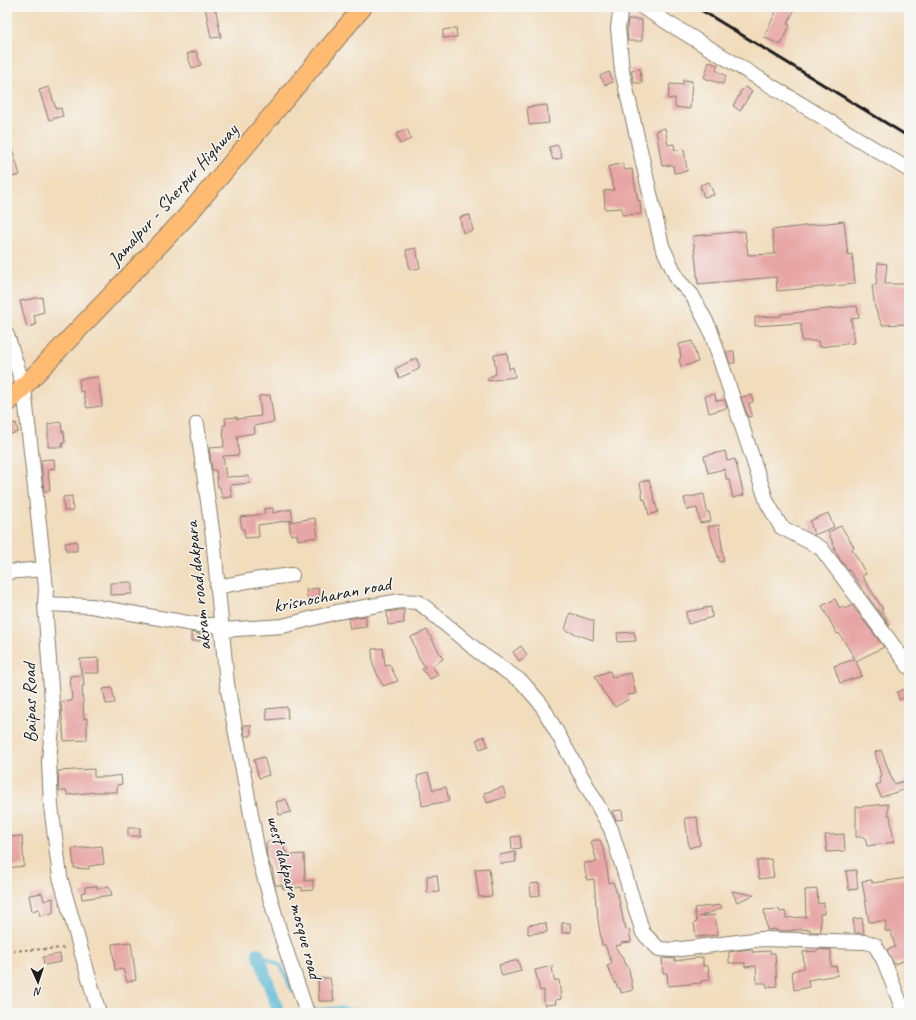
<svg xmlns="http://www.w3.org/2000/svg" width="916" height="1020" font-family="Caveat,sans-serif">
<style>
.lines{fill:none;stroke-linecap:round;stroke-linejoin:round}
.stream{stroke:#56b7d5;stroke-width:3.5}
.canal{stroke:#56b7d5;stroke-width:12}
.building{fill:#e7a6a5}
.minor-casing{stroke:#867c6c;stroke-width:16}
.major-casing{stroke:#867c6c;stroke-width:20}
.path{stroke:#867c6c;stroke-width:2;stroke-dasharray:3 3;stroke-linecap:butt}
.minor{stroke:#fff;stroke-width:14}
.major{stroke:#febb71;stroke-width:18}
.rail{stroke:#1c1c1c;stroke-width:3}
.labels{text-anchor:middle;dominant-baseline:central;stroke-width:3;stroke-linejoin:round;paint-order:stroke}
.street-label{font-size:19px;fill:#1c1c1c;stroke:#f6f6f2}
</style>
<rect width="100%" height="100%" fill="#f6f6f2"/>
<filter id="ink" filterUnits="userSpaceOnUse"><feTurbulence type="fractalNoise" baseFrequency=".025" numOctaves="2"/><feDisplacementMap in="SourceGraphic" scale="8" xChannelSelector="R" yChannelSelector="G"/><feConvolveMatrix kernelMatrix="1 2 1 2 8 2 1 2 1" color-interpolation-filters="sRGB"/></filter>
<filter id="wash" filterUnits="userSpaceOnUse"><feTurbulence type="fractalNoise" baseFrequency=".012" numOctaves="4" result="noise"/><feDisplacementMap in="SourceGraphic" scale="16" xChannelSelector="R" yChannelSelector="G"/><feGaussianBlur stdDeviation="0.9" result="paint"/><feColorMatrix in="noise" values="0 0 0 0 0 0 0 0 0 0 0 0 0 0 0 0 0 1.4 0 .05"/><feComposite in="paint" operator="in"/></filter>
<g filter="url(#wash)">
<rect width="100%" height="100%" fill="#f1dcbc"/>
<g class="lines">
<!-- stream -->
<g class="stream">
<path d="M258 953 281 966 293 992"/>
<path d="M309 1007 316 1010 341 1008 360 1011 363 1013"/>
</g>
<!-- canal -->
<path class="canal" d="M258 953 279 1013"/>
</g>
<g id="blocks">
<!-- building -->
<g class="building">
<path d="M205 7H214L215 11H216L221 37 211 38Z"/>
<path d="M778 7H796L787 24 790 25 781 45 764 37Z"/>
<path d="M628 19 642 20V41H628L627 28Z"/>
<path d="M456 28 457 37 443 38V30Z"/>
<path d="M196 51 201 65 192 68 187 54Z"/>
<path d="M709 62 718 65 716 70 726 76 723 84 704 78Z"/>
<path d="M640 69 642 83H634L631 70Z"/>
<path d="M609 72 613 82 605 85 600 76Z"/>
<path d="M683 80 692 81 690 109 675 107V98L668 99 670 84 683 85Z"/>
<path d="M49 87 56 109 61 108 63 116 49 120 39 90Z"/>
<path d="M745 87 752 91 740 111 733 106 740 94 739 93Z"/>
<path d="M547 105 549 123 529 125 527 107Z"/>
<path d="M665 128 668 145 674 144 675 150 684 149 687 171 674 173 673 165 662 166 656 130Z"/>
<path d="M407 129 411 139 400 144 396 134Z"/>
<path d="M7 138H9L20 175 9 178 7 173Z"/>
<path d="M558 145 562 158 553 160 549 147Z"/>
<path d="M622 163 625 170 632 169 638 201 640 200 641 214 622 215V208L605 209 604 191 614 190 608 167Z"/>
<path d="M709 182 714 195 704 197 700 185Z"/>
<path d="M470 215 473 231 463 233 460 217Z"/>
<path d="M844 221 848 255 852 254 855 284 777 291 776 277 698 284 693 236 745 231 748 255 775 254 772 230Z"/>
<path d="M416 248 420 268 410 270 406 250Z"/>
<path d="M878 263 887 264 885 284H909V324L882 325 875 308 872 285H876Z"/>
<path d="M42 297 44 312 34 315 36 325 27 327 20 301Z"/>
<path d="M857 306 859 318 851 319 854 343 819 347 818 341H802L801 323 755 326V317L781 316V314Z"/>
<path d="M692 341 698 362 681 367 679 359 681 358 679 344Z"/>
<path d="M734 351 735 363H730L726 352Z"/>
<path d="M507 353 509 369 513 367 515 377 488 381 487 378 496 374 494 355Z"/>
<path d="M416 358 420 366 418 367 419 369 399 378 395 369Z"/>
<path d="M98 377 102 406 87 408 83 391 80 392 79 379Z"/>
<path d="M715 394 716 401 725 400 727 408 709 413 705 396Z"/>
<path d="M270 395 274 422 254 426 255 433 237 436 239 455 223 456 226 477 249 476 250 483 230 485 232 497 222 498 220 487H218L216 470H212L209 448 224 447 223 425H226L225 418 237 417V419L261 416 259 396Z"/>
<path d="M752 395 753 402 749 403 752 416 748 417 741 397Z"/>
<path d="M61 422 62 432 64 431 65 443H62L63 447H48V424Z"/>
<path d="M16 423 18 432 7 435V425Z"/>
<path d="M725 451 727 461 735 459 744 495 733 498 729 480H727L724 469 708 473 704 456Z"/>
<path d="M54 459 55 468 48 469 50 491H44L41 460Z"/>
<path d="M649 480 658 512 649 515 645 499 643 500 640 482Z"/>
<path d="M704 494 707 512H709L711 521 700 523 697 508 687 510 684 498Z"/>
<path d="M72 496 73 511H64L63 497Z"/>
<path d="M273 508V513L291 509 293 520 258 525 259 537 245 538 244 529H242L240 517 265 514 264 509Z"/>
<path d="M828 513 834 527 814 535 810 521Z"/>
<path d="M315 518 318 537 298 540 297 534 291 535 289 522Z"/>
<path d="M719 525 724 561 720 562 708 527Z"/>
<path d="M841 526 854 547 852 549 866 574 862 576 883 609 881 610 890 625 889 626 850 571H849L839 558 834 548H835L828 532Z"/>
<path d="M77 541V551H66L65 543Z"/>
<path d="M132 582V594L110 595V583Z"/>
<path d="M318 588 320 599 308 601 306 590Z"/>
<path d="M835 599 840 608 843 606 845 609 852 605 884 647 856 661 862 676 840 683 834 666 855 659 839 633 837 634 822 606Z"/>
<path d="M711 607 712 617 688 624 686 612Z"/>
<path d="M400 610H404V623L388 625 387 612Z"/>
<path d="M570 613 594 621 593 640 565 630Z"/>
<path d="M366 616V627L350 629 348 619Z"/>
<path d="M427 630 443 659 432 666 438 675 430 679 422 669 425 667 418 656 411 637Z"/>
<path d="M191 632 200 634V641H191Z"/>
<path d="M634 632 636 641 618 642 617 633Z"/>
<path d="M521 646 527 655 519 661 513 652Z"/>
<path d="M383 648 385 666 389 664 398 681 383 686 373 665 372 649Z"/>
<path d="M98 658 99 673H81L80 659Z"/>
<path d="M610 671 612 677 631 673 636 694 627 695 629 699 615 707 602 690 595 676Z"/>
<path d="M83 675 84 686H82L84 719 87 718V740L64 741 61 702 72 701 70 676Z"/>
<path d="M909 687V696L899 700 897 692Z"/>
<path d="M112 688 115 703 106 704 103 689Z"/>
<path d="M287 707 288 718 267 720 266 709Z"/>
<path d="M243 725H251V736H245Z"/>
<path d="M484 736 488 746 480 749 476 740Z"/>
<path d="M881 750 894 784 909 780V788L881 797 876 785 881 783 879 777 881 776 875 752Z"/>
<path d="M264 757 269 775 259 778 254 760Z"/>
<path d="M94 769V777H108L121 775 122 784 117 785V792H96L67 795V791H59L58 771Z"/>
<path d="M428 773 433 790 446 787 449 801 422 806 420 790 417 776Z"/>
<path d="M503 787 506 797 487 803 484 793Z"/>
<path d="M286 799 291 812 279 815 276 802Z"/>
<path d="M888 804V815H890L894 842 867 846 865 837H856V807Z"/>
<path d="M622 810 623 819 616 820 612 811Z"/>
<path d="M697 817 700 845 689 848 685 818Z"/>
<rect x="128" y="828" width="12" height="8"/>
<path d="M844 834 845 851 827 852 825 835Z"/>
<path d="M22 836 24 866 7 868V837Z"/>
<path d="M520 836 521 848 512 849 511 837Z"/>
<path d="M283 840 285 852 288 851V855L304 854 305 881 313 880V890L302 891V887L283 889 282 885H275L272 868H271L267 856 266 842Z"/>
<path d="M595 840H600L605 854 609 883 613 882 619 899 624 924H625L626 930 629 929 631 942 621 943V945L615 946 629 969 633 990 621 993 620 988H618L607 966 612 964 605 945H602L598 920 597 905H596L594 879 587 880 584 863 597 862 591 841Z"/>
<path d="M102 846 104 864 89 866V869L74 868 72 849Z"/>
<path d="M515 852 516 862 500 864 499 855Z"/>
<path d="M771 859 774 877 759 879 757 861Z"/>
<path d="M489 868 492 896 479 897 475 869Z"/>
<path d="M856 870 858 889 849 890 846 871Z"/>
<path d="M437 875 439 892 427 893V876Z"/>
<path d="M907 878 909 890V959L894 964 887 950 895 947 891 931H885L886 921 869 922 862 881 872 880V883Z"/>
<path d="M539 883 540 895 531 896 530 884Z"/>
<path d="M97 886V889L109 886 112 895 82 899 81 893 85 892V887Z"/>
<path d="M817 889 818 904 824 903V914H820L821 932H810V929L785 931H776V929L767 930 764 910 779 909 780 912 785 911 786 918 806 917 805 890Z"/>
<path d="M732 891 754 895 737 902Z"/>
<path d="M42 893 44 901 53 898V913L40 916 39 909 32 911 29 895Z"/>
<path d="M721 905 722 908 699 917 715 915 718 935 696 937 694 923 697 922 694 908Z"/>
<path d="M862 918 864 933H855L853 919Z"/>
<path d="M546 923 547 932 528 934V925Z"/>
<path d="M562 923H570L571 932 562 933Z"/>
<path d="M131 942 136 980 127 982 123 969 115 970 112 944Z"/>
<path d="M752 949V952L770 951V953H775L777 986 767 987 766 983H757L756 966 745 967V963H729V952Z"/>
<path d="M818 949 831 950V967L836 966 838 975 808 980 809 987 794 990 792 971 804 968 803 952 818 951Z"/>
<path d="M60 954 61 962 44 965 43 957Z"/>
<path d="M703 957V966H708L710 980 701 981V983L668 986 667 973H663L662 958 675 959V961Z"/>
<path d="M518 960 521 971 502 976 499 965Z"/>
<path d="M552 966 554 980H559L561 999 555 1000 556 1004 544 1005V990L540 991 535 970Z"/>
<path d="M318 978H330L334 1001H319Z"/>
</g>
</g>
</g>
<g filter="url(#ink)">
<use href="#blocks" fill-opacity="0" stroke="#867c6c" stroke-width="1"/>
<g class="lines">
<defs>
<g id="minor">
<path d="M621 7 618 28 622 71 662 246 678 280 692 295 710 329 767 502 781 527 821 548 909 667"/>
<path d="M642 7 909 170"/>
<path d="M7 335 24 388 44 569 46 589 45 604 53 716 49 761 51 806 60 877 99 1013"/>
<path d="M197 424 213 537 227 684 238 745"/>
<path d="M7 572 44 569"/>
<path d="M217 587 253 580 292 575"/>
<path d="M45 604 91 606 199 625H221"/>
<path d="M221 630 283 626 337 612 400 601 418 602 426 608 480 653 522 682 541 704 611 829 643 933 659 949 673 950 762 939 866 942 875 945 884 961 904 1013"/>
<path d="M238 743 259 858 279 929 307 1013"/>
</g>
<path id="major" d="M7 404 186 217 363 7"/>
</defs>
<!-- minor casing -->
<use href="#minor" class="minor-casing"/>
<!-- major casing -->
<use href="#major" class="major-casing"/>
<!-- path -->
<path class="path" d="M7 951 67 948"/>
<!-- minor -->
<use href="#minor" class="minor"/>
<!-- major -->
<use href="#major" class="major"/>
<!-- rail -->
<path class="rail" d="M696 7 909 137"/>
</g>
</g>
<g class="labels">
<!-- street labels -->
<g class="street-label">
<text transform="translate(173 195) rotate(-48)">Jamalpur - Sherpur Highway</text>
<text transform="translate(198 586) rotate(-96)">akram road,dakpara</text>
<text transform="translate(332 595) rotate(-11)">krisnocharan road</text>
<text transform="translate(30 703) rotate(-91)">Baipas Road</text>
<text transform="translate(294 897) rotate(75)">west dakpara mosque road</text>
</g>
</g>
<!-- margin -->
<rect width="916" height="1020" fill="none" stroke="#f6f6f2" stroke-width="24"/>
<!-- north arrow -->
<g transform="translate(38 982) rotate(177)" stroke="#f6f6f2" stroke-width="3" paint-order="stroke">
<path d="M0-3L7 15L0 10L-7 15Z" fill="#1c1c1c"/>
<text y="-6" font-size="11" font-weight="bold" text-anchor="middle" fill="#1c1c1c">N</text>
</g>
</svg>
